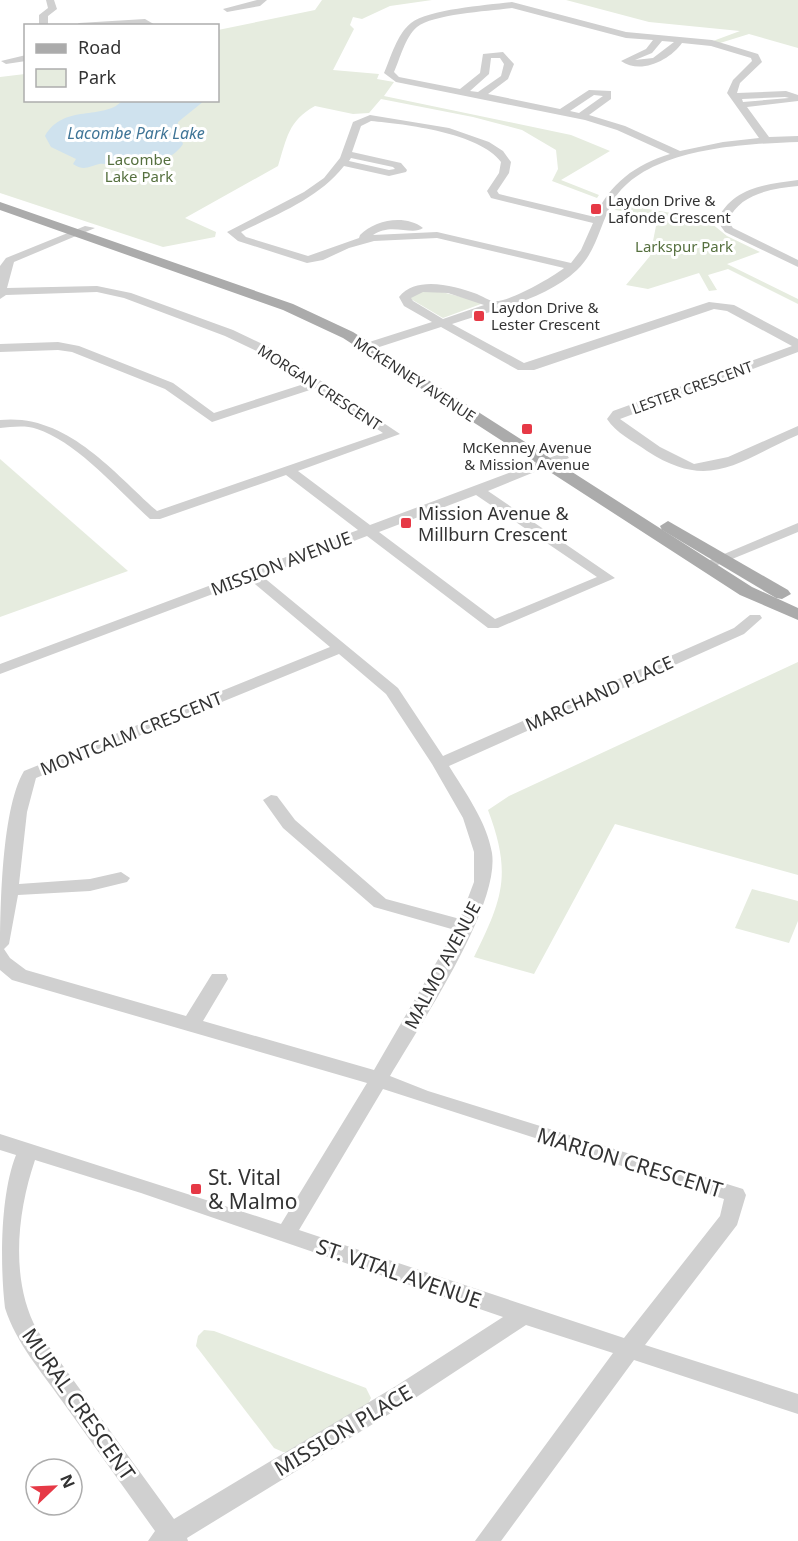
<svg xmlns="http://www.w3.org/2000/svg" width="798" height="1541" font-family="'Noto Sans',sans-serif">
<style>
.green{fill:#e6ecdf}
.water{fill:#cfe2ee}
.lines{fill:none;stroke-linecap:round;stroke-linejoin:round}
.minor{fill:#d0d0d0;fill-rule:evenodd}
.major{fill:#ababab;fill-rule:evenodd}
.poi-dot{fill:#e63946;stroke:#fff;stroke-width:2}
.labels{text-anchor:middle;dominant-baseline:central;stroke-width:6;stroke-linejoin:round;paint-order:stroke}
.far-park-label{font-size:15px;fill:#56703f;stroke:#fff}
.far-poi-label{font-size:15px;fill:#333;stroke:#fff;text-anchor:start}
.far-street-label{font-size:15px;fill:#333;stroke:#fff}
.far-water-label{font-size:16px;font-style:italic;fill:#3f7597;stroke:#fff}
.poi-label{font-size:18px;fill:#333;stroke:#fff;text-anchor:start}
.street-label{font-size:18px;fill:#333;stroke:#fff}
.near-street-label{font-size:21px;fill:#333;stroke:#fff}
.near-poi-label{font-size:21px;fill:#333;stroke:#fff;text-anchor:start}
</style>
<rect width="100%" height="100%" fill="#fff"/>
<!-- green -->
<g class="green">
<path d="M322 0H432L390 6 362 19 353 17 350 25 354 29 333 70 379 74 377 79 394 82 384 96 571 135 610 151 561 180 599 195 597 198 552 181 558 169 556 150 522 130 473 117 381 99 369 113 353 114 315 106C288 121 287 138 278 166L185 218 216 232 215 237 163 247 0 193V77L25 74 26 100H218V30L315 10Z"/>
<path d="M566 0H798V48L749 34 720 43 713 41 740 31 649 22Z"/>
<path d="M619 204 706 219 727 236 760 252 727 264 798 299V304L728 269 708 275 717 290 709 291 699 273 648 289 626 285 650 256 658 216 615 210Z"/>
<path d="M434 290 477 301 481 304 443 318 409 298 413 293Z"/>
<path d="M0 459 128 571 0 617Z"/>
<path d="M798 662V875L615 824 534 974 474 957C503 898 512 874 488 810L509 796Z"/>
<path d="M752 889 798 901V921L789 943 735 928Z"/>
<path d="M204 1330 214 1331 366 1388 371 1398 366 1408 292 1452H283L274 1448 196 1346 198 1336Z"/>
</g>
<!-- water -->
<path class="water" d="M122 101H204L178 122 177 129 183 144C170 164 140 167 118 166 113 166 105 163 99 164 89 167 83 171 73 164L76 159 51 147 45 136C64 103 103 121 122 101Z"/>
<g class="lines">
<!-- minor -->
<g class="minor">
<path d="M46 0H54L57 9 48 16V26H39V15L48 8Z"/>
<path d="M257 0H267L260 6 227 12 223 9Z"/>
<path d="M512 2 626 32 712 40 758 54 762 62 740 83 737 93 786 91 798 95V101L747 107 769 137 798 136V142C743 144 645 148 613 201 600 224 597 251 577 270 545 300 493 310 452 324L524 363 709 302 734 305 798 339V352L620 419 660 447 694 464 728 457 798 426V435C738 461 710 492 647 451 633 441 616 433 607 419L613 411 792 346 727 311 714 309 534 370H518L441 327 367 351 363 350V344L432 322 404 306 399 297C417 275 454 286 477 294 482 296 489 301 494 301 508 303 553 277 564 268L437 238 374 241 349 248 323 260 307 263 238 241 227 232 304 192 324 178 340 158 353 122 370 115 449 128 489 142 503 151 511 162 509 173 497 191 499 194 595 217C609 184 636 164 670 154L617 130 585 120 396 82 384 73C391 57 397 34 411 23 429 9 488 5 512 2ZM512 8 626 38 653 40 646 49 621 61C641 75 670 60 682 43L711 46 751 58 752 61 733 80 727 93 759 138 723 142 680 151 625 126 589 115 611 99V91L589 90 560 109 488 94 508 79 514 64 503 52 483 54 480 73 460 89 399 77 394 72C400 59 405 37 417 27 433 14 490 11 512 8ZM662 41 674 42 653 58 635 60 652 53ZM491 58H500L504 64 501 76 478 92 470 91 489 74ZM594 95 603 96 579 113 570 111ZM785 97 789 98 743 102 742 99ZM371 121C405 124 480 133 501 162L499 173 487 191 491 198 593 223 581 250 571 263 437 232 373 235C391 222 412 236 423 228 405 214 375 220 360 235L359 238 308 256 246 237 241 232C277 214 318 199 344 166L389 176 406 172 407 170 401 163 352 152 361 126ZM351 158 393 167 395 169 389 170 349 161ZM423 292 448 293 484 305 443 319 413 301 411 298Z"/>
<path d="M145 19 157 26H75L79 23Z"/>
<path d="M26 55V61L6 64 1 61Z"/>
<path d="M798 180V186C771 189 740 193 728 221L733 228 798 260V267L725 232 717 221C731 188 766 184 798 180Z"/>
<path d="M85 226 95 228 14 262 7 288 97 286 131 293 233 330 275 350 400 434 298 471 370 525 557 455H567L569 458 488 491 615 578 498 628H488L367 536 262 576 398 688 443 756 734 628 750 615H760L762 618 744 634 449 766C465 792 487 822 492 853 500 907 419 1026 390 1076L428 1091 743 1189 746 1195 737 1225 645 1345 798 1394V1414L634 1360 501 1541H475L613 1353 526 1325 412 1400 187 1538 188 1541H148L155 1531C124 1488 93 1444 62 1401 41 1371 16 1343 5 1308 0 1266 0 1195 16 1155L0 1150V1134L281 1224 367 1083 12 980 0 970C0 921 0 811 24 771L330 647 250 580 0 674V664L358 530 286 475 160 519H150C119 491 77 442 37 429 25 425 12 427 0 428V420C66 413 112 471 157 511L383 433 316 388 212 422 165 389 72 352 58 350 0 352V344L58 342 79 346 173 383 214 413 307 383 267 356 225 336 124 298 97 292 6 295 0 299V266L6 258ZM476 495 597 577 495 619 379 532ZM339 654 386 694 432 764 463 818 474 852V882L460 919 386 899 295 820 277 796 271 795 263 800 283 828 374 907 455 930 374 1070 203 1021 228 979 226 974H212L186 1016 26 970 10 958 4 949 9 944 18 895 90 891 127 882 130 878 121 872 90 879 19 884 27 812 36 778ZM383 1089 724 1199 720 1216 624 1338 299 1230ZM35 1160 141 1193 503 1317 396 1386 174 1519 37 1330C10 1280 17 1213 35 1160Z"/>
<path d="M798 523V532L710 568H700L698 565Z"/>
</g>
<!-- major -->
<g class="major">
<path d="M0 202 293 304 353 332 752 587 798 608V620L740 595 343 338 283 310 0 210Z"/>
<path d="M668 521 788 590 791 594 782 599 776 598 662 530 660 526Z"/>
</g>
</g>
<!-- markers -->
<g class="poi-dot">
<rect x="590" y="203" width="12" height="12" rx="3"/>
<rect x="473" y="310" width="12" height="12" rx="3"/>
<rect x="521" y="423" width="12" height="12" rx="3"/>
<rect x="400" y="517" width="12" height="12" rx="3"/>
<rect x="190" y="1183" width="12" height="12" rx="3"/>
</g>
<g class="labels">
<!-- far-park labels -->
<g class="far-park-label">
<text x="139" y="159">Lacombe<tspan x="139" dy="17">Lake Park</tspan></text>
<text x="684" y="246">Larkspur Park</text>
</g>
<!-- far-poi labels -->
<g class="far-poi-label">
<text x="608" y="200">Laydon Drive &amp;<tspan x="608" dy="17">Lafonde Crescent</tspan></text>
<text x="491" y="307">Laydon Drive &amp;<tspan x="491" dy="17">Lester Crescent</tspan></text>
<text x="527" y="447" text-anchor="middle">McKenney Avenue<tspan x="527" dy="17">&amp; Mission Avenue</tspan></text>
</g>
<!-- far-street labels -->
<g class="far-street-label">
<text transform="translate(415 379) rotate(33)">MCKENNEY AVENUE</text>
<text transform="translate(320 387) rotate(33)">MORGAN CRESCENT</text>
<text transform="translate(692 387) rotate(-20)">LESTER CRESCENT</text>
</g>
<!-- far-water labels -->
<g class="far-water-label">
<text x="136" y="133">Lacombe Park Lake</text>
</g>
<!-- poi labels -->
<g class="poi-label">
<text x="418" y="513">Mission Avenue &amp;<tspan x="418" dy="21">Millburn Crescent</tspan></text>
</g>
<!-- street labels -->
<g class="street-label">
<text transform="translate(281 563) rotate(-21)">MISSION AVENUE</text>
<text transform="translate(599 693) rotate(-24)">MARCHAND PLACE</text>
<text transform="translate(131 733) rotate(-22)">MONTCALM CRESCENT</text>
<text transform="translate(442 965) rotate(-62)">MALMO AVENUE</text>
</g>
<!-- near-street labels -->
<g class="near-street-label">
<text transform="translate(630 1162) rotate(17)">MARION CRESCENT</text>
<text transform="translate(399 1273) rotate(19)">ST. VITAL AVENUE</text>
<text transform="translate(79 1404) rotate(55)">MURAL CRESCENT</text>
<text transform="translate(343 1430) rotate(-31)">MISSION PLACE</text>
</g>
<!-- near-poi labels -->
<g class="near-poi-label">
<text x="208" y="1177">St. Vital<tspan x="208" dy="24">&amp; Malmo</tspan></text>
</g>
</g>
<!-- legend -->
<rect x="24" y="24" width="195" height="78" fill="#ffffff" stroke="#adadad" stroke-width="1.5"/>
<rect x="36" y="44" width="30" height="9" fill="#ababab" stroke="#adadad" stroke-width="1.5"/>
<text x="78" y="54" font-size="18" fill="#333333">Road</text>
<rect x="36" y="69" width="30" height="18" fill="#e6ecdf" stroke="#adadad" stroke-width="1.5"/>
<text x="78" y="84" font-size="18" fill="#333333">Park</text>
<!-- north arrow -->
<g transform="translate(54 1487) rotate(67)"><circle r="28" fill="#ffffff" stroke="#adadad" stroke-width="1.5"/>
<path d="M0-4.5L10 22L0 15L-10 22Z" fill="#e63946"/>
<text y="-9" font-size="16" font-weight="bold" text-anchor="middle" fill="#333333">N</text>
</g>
</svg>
